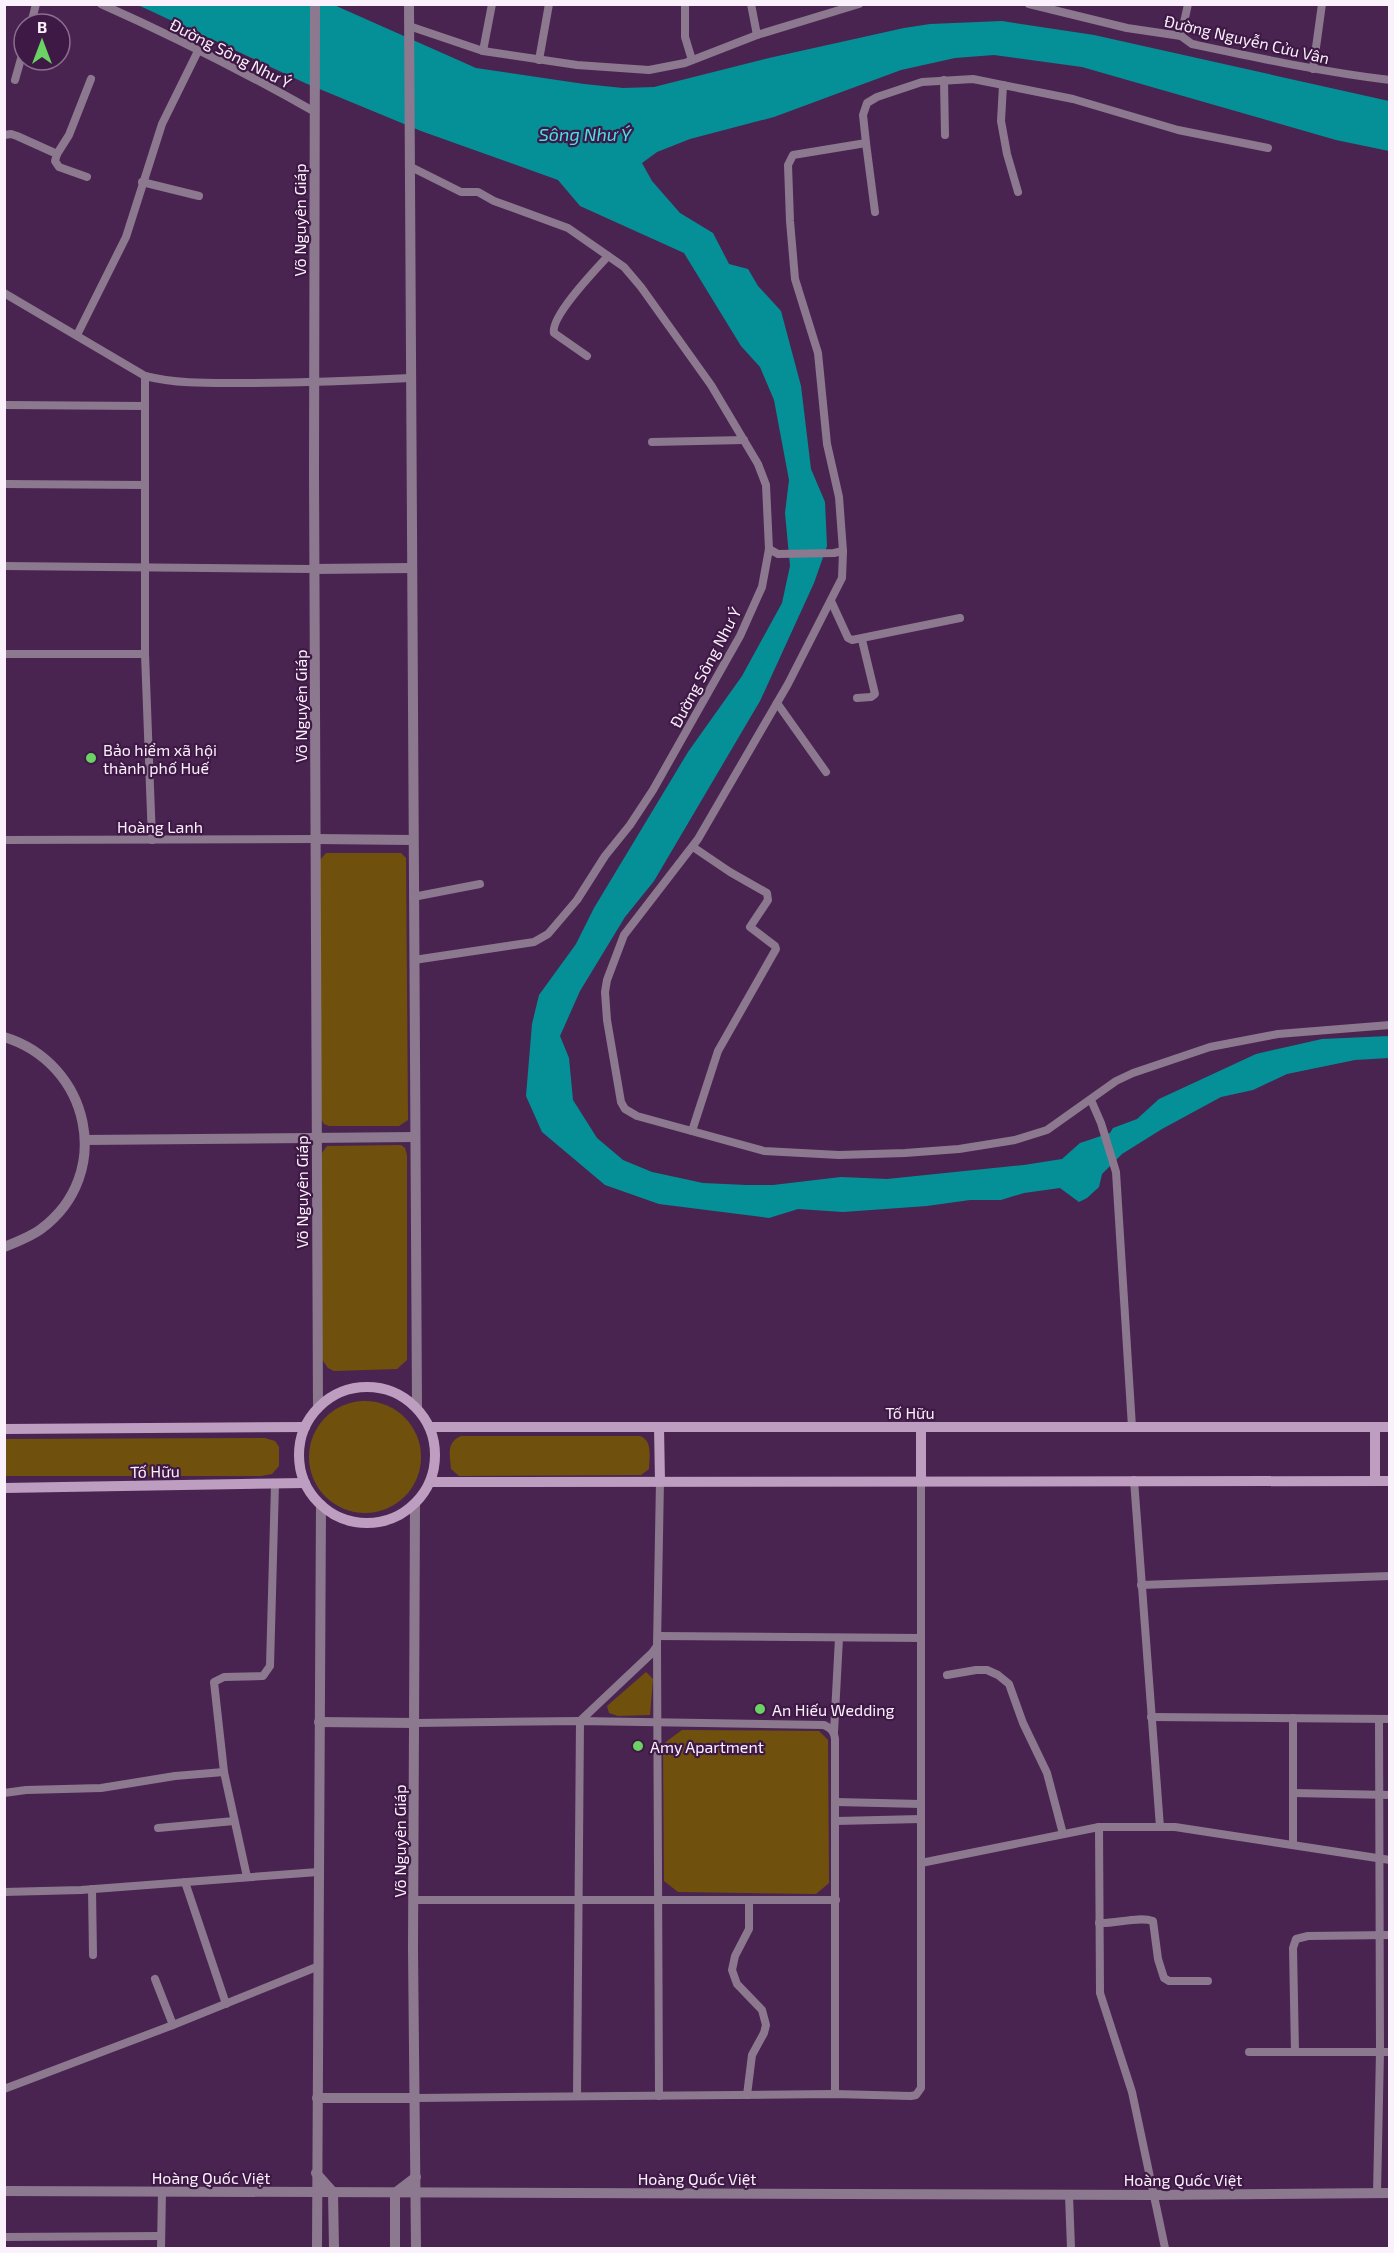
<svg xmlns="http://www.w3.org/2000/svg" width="1394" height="2253" font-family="'Exo 2',sans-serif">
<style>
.green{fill:#6f510d}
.water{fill:#059098}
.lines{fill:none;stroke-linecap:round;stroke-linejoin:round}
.minor{stroke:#8c798f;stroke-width:8}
.tertiary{stroke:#8c798f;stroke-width:10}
.secondary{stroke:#bd9ec1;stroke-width:10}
.poi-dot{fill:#6bd363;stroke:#3f1945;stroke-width:2}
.labels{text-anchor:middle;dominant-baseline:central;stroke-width:4.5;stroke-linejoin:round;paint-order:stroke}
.street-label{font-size:16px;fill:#fbf1fc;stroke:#3f1945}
.poi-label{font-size:16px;fill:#fbf1fc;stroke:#3f1945;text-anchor:start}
.water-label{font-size:18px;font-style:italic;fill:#49e0eb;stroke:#3f1945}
</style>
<rect width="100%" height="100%" fill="#4a2450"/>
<!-- green -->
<g class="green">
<path d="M326 853H401L406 858 408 1120 399 1126H329L324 1124 321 1119 320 860Z"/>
<path d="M401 1145 405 1148 407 1155V1360L397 1369 334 1371 328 1368 321 1358V1154L327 1146Z"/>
<circle cx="365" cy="1457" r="56"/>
<path d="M461 1436H640C653 1441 649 1457 649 1469L641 1475 459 1476 451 1469C450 1455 446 1442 461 1436Z"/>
<path d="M265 1438 275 1441 279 1447V1466L272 1474 261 1476H5V1439Z"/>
<path d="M646 1672 653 1679 650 1715 618 1716 609 1713 607 1706Z"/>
<path d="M682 1730 819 1731 828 1740 829 1883 816 1894 678 1892 664 1881 663 1744Z"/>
</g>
<!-- water -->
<path class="water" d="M138 5H334L476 68 584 84 623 88 654 87 769 58 904 28 930 24 1002 21 1094 35 1389 101V151L1336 140 1082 67 994 55 955 58 901 70 774 117 690 139 657 152 642 163 652 181 680 213 713 233 729 264 748 269 758 286 781 311 801 386 811 469 825 502 827 546 814 583 760 701 654 881 625 917 580 991 560 1036 569 1058 573 1100 597 1138 623 1160 652 1172 703 1183 746 1185H773L841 1177 887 1179 1024 1165 1062 1159 1080 1143 1110 1133 1113 1128 1137 1119 1159 1099 1256 1054 1322 1039 1389 1036V1058L1355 1060 1287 1074 1253 1090 1221 1097 1162 1129 1122 1154 1102 1174 1099 1187 1087 1198 1079 1202 1060 1188 1024 1193 1001 1200H970L927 1206 843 1212 798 1209 769 1218 659 1204 605 1185 542 1132 526 1096 532 1024 539 995 576 944 594 908 688 752 742 676 782 603 790 566 785 513 789 480 774 400 760 367 741 346 684 253 580 206 558 180 421 131 305 83Z"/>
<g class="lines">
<!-- minor -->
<g class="minor">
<path d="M101 4C173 36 246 73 315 112"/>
<path d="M685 4V37L692 60"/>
<path d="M751 4 757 35"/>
<path d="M1029 4 1127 28 1181 36 1192 44C1258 58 1323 72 1390 80"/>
<path d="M31 24 36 4"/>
<path d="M409 26 483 51 577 65 649 70 685 63 757 35 859 4"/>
<path d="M1181 36 1188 4"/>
<path d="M483 51 492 4"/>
<path d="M539 60 549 4"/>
<path d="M1313 69 1322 4"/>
<path d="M15 80 24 48"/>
<path d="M944 80 945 135"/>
<path d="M1003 85 1001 121 1007 154 1018 192"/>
<path d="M4 135 11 134 17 136 57 154"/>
<path d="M866 143 875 212"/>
<path d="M1268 148 1178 130 1073 99 973 79 922 82 877 97 867 103 863 115 866 143 793 155 788 165 790 221 795 279 818 353 827 444 839 497 843 551 842 578 788 684 698 839 624 935 607 980 605 992 607 1020 621 1102 625 1109 637 1116 764 1151 839 1155 905 1153 959 1149 1015 1140 1047 1130 1116 1081 1133 1073 1210 1047 1278 1034 1390 1025"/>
<path d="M409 166 461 192H478L494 201 568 228 624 267 641 287 711 385 758 464 766 485 769 549 762 587 740 636 653 790 630 825 605 856 577 900 548 934 534 942 414 960"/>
<path d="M87 177 59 167 55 161 57 154 69 135 91 79"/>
<path d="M142 182 199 196"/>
<path d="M4 293 145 376C177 384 210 383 243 383 299 383 354 381 410 378"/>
<path d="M77 335 126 237 162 124 198 51"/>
<path d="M587 356 554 333C550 317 595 270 608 256"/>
<path d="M145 376V654L152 840"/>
<path d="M4 405 145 406"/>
<path d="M652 442 744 440"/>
<path d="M4 484 145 485"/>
<path d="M769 549 778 554 834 553 843 551"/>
<path d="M4 566 314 569"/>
<path d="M831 601 848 638 852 640 960 618"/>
<path d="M4 654H145"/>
<path d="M857 698 871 697 875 694 862 640"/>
<path d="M777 703 826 772"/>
<path d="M4 840 316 839"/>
<path d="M413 897 480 884"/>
<path d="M1091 1100 1101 1123 1116 1172 1132 1427"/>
<path d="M692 1131 718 1051 776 949 775 946 750 927 768 900 767 893 730 872 693 847"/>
<path d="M1134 1480 1160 1827"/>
<path d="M1141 1585 1390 1576"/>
<path d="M658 1636 921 1638"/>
<path d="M657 1647 659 2096"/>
<path d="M947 1675 976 1670H987L998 1675 1009 1684 1023 1723 1047 1773 1063 1834"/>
<path d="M1151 1717 1390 1719"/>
<path d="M415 1723 580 1721 824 1725C831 1728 834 1731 835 1739V2094"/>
<path d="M834 1732 839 1638"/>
<path d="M4 1793 26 1790 101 1788 175 1776 224 1772"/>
<path d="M1293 1793 1390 1795"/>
<path d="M836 1802 921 1804"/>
<path d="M836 1821 921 1819"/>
<path d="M1099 1827 1100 1993 1132 2092 1165 2248"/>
<path d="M158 1828 234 1821"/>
<path d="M1293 1844V1718"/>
<path d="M921 1863 1099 1827H1175L1390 1860"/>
<path d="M247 1877 224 1772 214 1682 224 1677 263 1676 270 1666 275 1485"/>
<path d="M185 1882 226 2004"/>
<path d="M92 1889 93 1955"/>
<path d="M4 1892 81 1890 318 1872"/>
<path d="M413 1900H836"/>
<path d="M1099 1923C1115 1924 1139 1916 1153 1921L1158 1959 1164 1978 1169 1981H1208"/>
<path d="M155 1979 173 2025"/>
<path d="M1249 2052H1390"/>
<path d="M1295 2052 1293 1948 1296 1939 1308 1936 1390 1935"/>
<path d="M4 2089 173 2025 319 1966"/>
<path d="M747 2095 752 2055 764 2033 766 2025 762 2010 737 1984 732 1970 735 1956 749 1929V1901"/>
<path d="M577 2096 580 1721 652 1653 657 1646 660 1481"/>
<path d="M416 2098 835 2094 911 2096 916 2095 921 2088V1481"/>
<path d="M1377 2193 1380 2052 1379 1719"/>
<path d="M1069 2195 1071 2248"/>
<path d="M4 2237 161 2236"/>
<path d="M161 2248 162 2191"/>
</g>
<!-- tertiary -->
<g class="tertiary">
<path d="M315 4C313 472 314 940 318 1408"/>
<path d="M409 4 417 1408"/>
<path d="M314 569 412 568"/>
<path d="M316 839 412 840"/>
<path d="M4 1037C90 1063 115 1174 41 1229 30 1237 17 1242 4 1247"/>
<path d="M85 1140 415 1137"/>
<path d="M415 1505 413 1949 416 2248"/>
<path d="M319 1722 415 1723"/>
<path d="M317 2098H416"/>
<path d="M316 2173 333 2192 334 2248"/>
<path d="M4 2191 1153 2195 1390 2193"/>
<path d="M317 2248 321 1505"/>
<path d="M395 2248V2193L416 2177"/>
</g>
<!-- secondary -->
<g class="secondary">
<circle cx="367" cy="1455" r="68"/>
<path d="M430 1427H1390"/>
<path d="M659 1427 660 1481"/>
<path d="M921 1427V1481"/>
<path d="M1375 1427V1481"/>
<path d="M4 1429 305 1427"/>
<path d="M431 1482 1390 1481"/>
<path d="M4 1488 305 1483"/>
</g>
</g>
<!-- markers -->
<g class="poi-dot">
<circle cx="91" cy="758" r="6"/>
<circle cx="760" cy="1709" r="6"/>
<circle cx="638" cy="1746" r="6"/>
</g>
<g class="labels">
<!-- street labels -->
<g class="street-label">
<text transform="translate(1247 39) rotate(13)">Đường Nguyễn Cửu Vân</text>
<text transform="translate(231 53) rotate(27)">Đường Sông Như Ý</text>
<text transform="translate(299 220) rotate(-90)">Võ Nguyên Giáp</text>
<text transform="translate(705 667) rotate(-62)">Đường Sông Như Ý</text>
<text transform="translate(300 706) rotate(-90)">Võ Nguyên Giáp</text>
<text x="160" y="826">Hoàng Lanh</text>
<text transform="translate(301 1192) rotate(-90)">Võ Nguyên Giáp</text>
<text x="910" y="1412">Tố Hữu</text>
<text transform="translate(155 1471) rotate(-1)">Tố Hữu</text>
<text transform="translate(399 1841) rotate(-90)">Võ Nguyên Giáp</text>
<text x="211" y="2177">Hoàng Quốc Việt</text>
<text x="697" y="2178">Hoàng Quốc Việt</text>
<text x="1183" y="2179">Hoàng Quốc Việt</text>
</g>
<!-- poi labels -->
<g class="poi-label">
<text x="103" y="749">Bảo hiểm xã hội<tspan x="103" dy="18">thành phố Huế</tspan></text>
<text x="772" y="1709">An Hiếu Wedding</text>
<text x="650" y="1746">Amy Apartment</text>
</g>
<!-- water labels -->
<g class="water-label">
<text x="585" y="134">Sông Như Ý</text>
</g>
</g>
<!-- border -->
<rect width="1394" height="2253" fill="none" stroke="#fbf1fc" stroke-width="12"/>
<!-- north arrow -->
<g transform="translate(42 42)"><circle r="28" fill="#3f1945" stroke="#8a6f8e" stroke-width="1.5"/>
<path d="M0-4.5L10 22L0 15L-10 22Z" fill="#6bd363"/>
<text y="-9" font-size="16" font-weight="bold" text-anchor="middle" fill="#fbf1fc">B</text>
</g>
</svg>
